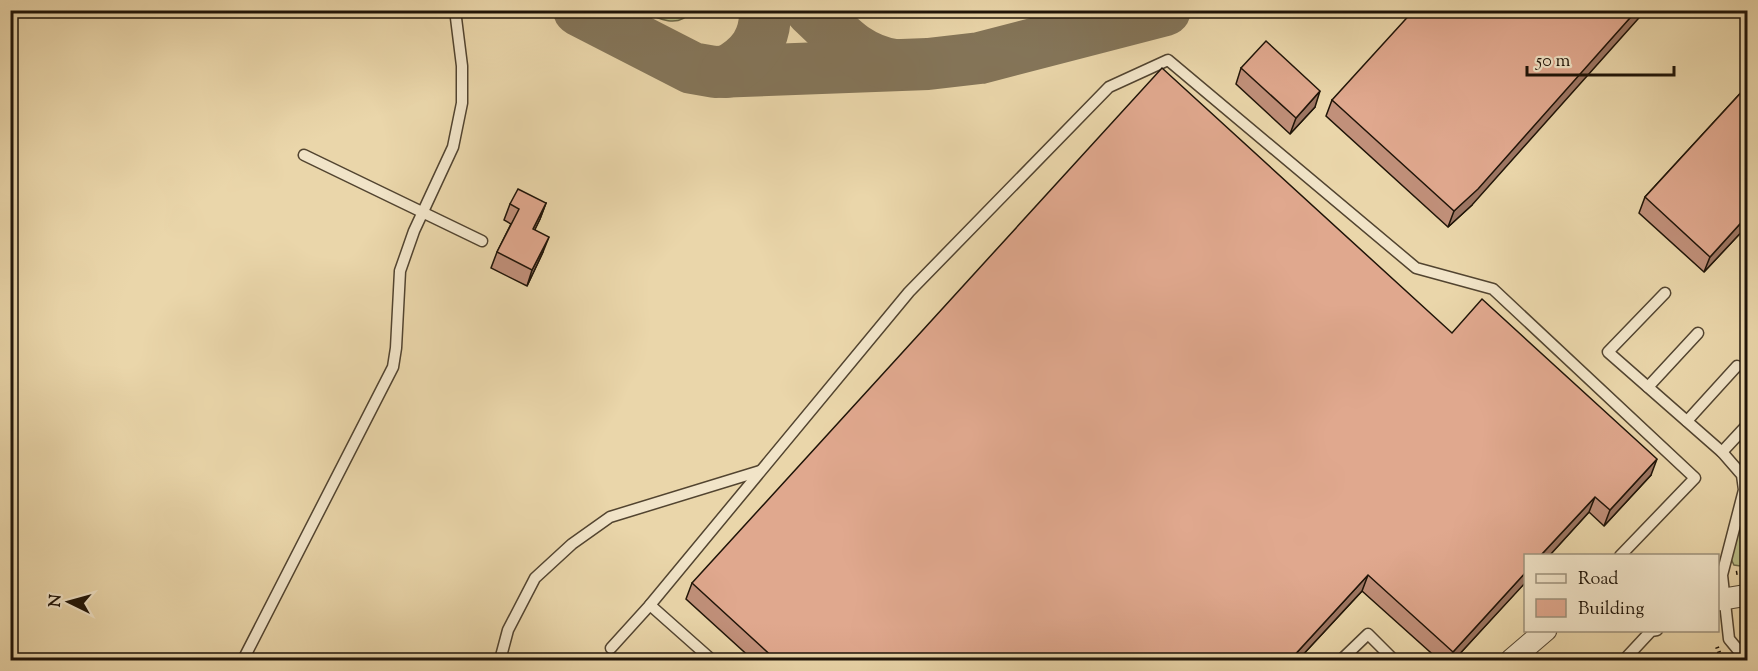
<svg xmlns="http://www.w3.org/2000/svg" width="1758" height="671" font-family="'Sorts Mill Goudy',serif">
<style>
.green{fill:#b9bd87;stroke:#6c6848;stroke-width:1.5}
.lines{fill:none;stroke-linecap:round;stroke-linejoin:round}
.taxiway{stroke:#847559;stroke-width:52}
.lane-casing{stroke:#524430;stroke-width:13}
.street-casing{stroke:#524430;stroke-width:23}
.path{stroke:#1f1408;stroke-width:4;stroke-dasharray:1.5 3;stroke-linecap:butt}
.lane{stroke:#f1e4c8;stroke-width:10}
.street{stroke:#f1e4c8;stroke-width:21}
.wall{fill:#c1907a;stroke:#1f1408;stroke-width:1.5}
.shaded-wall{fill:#9d7663;stroke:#1f1408;stroke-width:1.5}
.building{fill:#e0a88e;stroke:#1f1408;stroke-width:1.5}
</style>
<rect width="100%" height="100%" fill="#ead6aa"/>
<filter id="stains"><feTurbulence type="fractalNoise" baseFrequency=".00333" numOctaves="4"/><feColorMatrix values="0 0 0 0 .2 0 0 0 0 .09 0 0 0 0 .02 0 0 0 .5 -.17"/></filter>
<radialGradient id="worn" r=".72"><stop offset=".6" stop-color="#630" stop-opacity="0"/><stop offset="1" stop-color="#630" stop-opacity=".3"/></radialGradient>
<!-- green -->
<g class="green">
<path d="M643 11H691C679 29 658 19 643 11Z"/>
<path d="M1747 501V567L1734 565 1731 559Z"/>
</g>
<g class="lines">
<!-- taxiway -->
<g class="taxiway">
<path d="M579 10 692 68 715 72 928 64 980 58 1165 10"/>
<path d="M811 10C839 36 856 59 894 65"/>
<path d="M726 72C752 58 766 40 765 10"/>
</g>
<defs>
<g id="lane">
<path d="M304 155 482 241"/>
<path d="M1665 293 1608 352 1722 452 1742 475 1744 490 1722 575 1729 639 1743 656 1748 658"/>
<path d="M1648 387 1698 333"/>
<path d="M1687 421 1737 366"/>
<path d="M1722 452 1748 424"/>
<path d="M611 648 650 605"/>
<path d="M243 660 393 367 396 348 400 271 414 231 453 147 462 103V66L455 10"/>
<path d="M500 660 508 630 535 578 572 544 610 517 760 471"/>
<path d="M712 660 650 605 909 292 1109 87 1168 60 1416 268 1493 289 1695 478 1620 556"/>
<path d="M1341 660 1368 634 1394 660"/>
<path d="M1624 660 1651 631 1657 630"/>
</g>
<g id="street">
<path d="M1718 600 1748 595"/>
<path d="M1511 660 1546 630"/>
</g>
</defs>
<!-- lane casing -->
<use href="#lane" class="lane-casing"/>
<!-- street casing -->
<use href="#street" class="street-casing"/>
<!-- path -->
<g class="path">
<path d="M1736 573 1748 571"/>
<path d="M1717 647 1722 660"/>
</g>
<!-- lane -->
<use href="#lane" class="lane"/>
<!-- street -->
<use href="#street" class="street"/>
</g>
<!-- wall -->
<g class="wall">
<path d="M1241 68 1315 107 1290 134 1236 84Z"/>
<path d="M1748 85V225L1704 272 1639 213 1645 197Z"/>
<path d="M1332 100 1472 205 1448 227 1326 116Z"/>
<path d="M546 203 540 219 535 229 543 252 527 286 491 268 497 252 511 224 504 220 510 204Z"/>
<path d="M1452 333 1651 475 1604 526 1589 512 1454 660H1439L1362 591 1298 660H753L686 599 692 583Z"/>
</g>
<!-- shaded-wall -->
<g class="shaded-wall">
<path d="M1637 10H1646L1472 205 1448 227 1454 211Z"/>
<path d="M1320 91 1315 107 1290 134 1296 118Z"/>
<path d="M546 203 540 219 528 244 533 229Z"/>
<path d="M1748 215V225L1704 272 1710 257Z"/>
<path d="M549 237 543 252 527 286 532 270Z"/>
<path d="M1657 459 1651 475 1604 526 1610 510Z"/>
<path d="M1595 497 1589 512 1550 555H1541Z"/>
<path d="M1526 572V582L1454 660H1450L1453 652Z"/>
<path d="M1368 575 1362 591 1298 660H1290Z"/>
</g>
<!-- building -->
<g class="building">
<path d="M1414 10H1637L1478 189 1454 211 1332 100Z"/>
<path d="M1266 41 1320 91 1296 118 1241 68Z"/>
<path d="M1162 68 1452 333 1482 299 1657 459 1610 510 1595 497 1541 555H1526V572L1453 652 1368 575 1290 660H776L692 583Z"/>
<path d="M1748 85V215L1710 257 1645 197Z"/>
<path d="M518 189 546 203 533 229 549 237 532 270 497 252 519 209 510 204Z"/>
</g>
<!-- margin -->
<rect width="1758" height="671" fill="none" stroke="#ead6aa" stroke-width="36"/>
<rect x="12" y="12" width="1734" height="647" fill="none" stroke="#1f1408" stroke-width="3"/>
<rect x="18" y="18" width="1722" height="635" fill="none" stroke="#1f1408" stroke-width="1.5"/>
<!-- legend -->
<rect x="1524" y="554" width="195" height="78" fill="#f1e4c8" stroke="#9d917b" stroke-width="1.5"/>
<rect x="1536" y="574" width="30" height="9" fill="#f1e4c8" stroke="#9d917b" stroke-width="1.5"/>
<text x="1578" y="584" font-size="18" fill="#1f1408">Road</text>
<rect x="1536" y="599" width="30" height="18" fill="#e0a88e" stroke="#9d917b" stroke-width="1.5"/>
<text x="1578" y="614" font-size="18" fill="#1f1408">Building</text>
<!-- north arrow -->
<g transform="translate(69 602) rotate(275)" stroke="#f1e4c8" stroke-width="4.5" paint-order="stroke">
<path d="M0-4.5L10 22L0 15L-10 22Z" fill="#1f1408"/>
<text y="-9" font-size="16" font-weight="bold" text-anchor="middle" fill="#1f1408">N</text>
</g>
<!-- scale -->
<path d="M1527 66v9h147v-9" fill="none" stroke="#1f1408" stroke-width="3"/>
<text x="1536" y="66" font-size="18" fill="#1f1408" stroke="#f1e4c8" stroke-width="4.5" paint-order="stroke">50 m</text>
<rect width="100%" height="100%" filter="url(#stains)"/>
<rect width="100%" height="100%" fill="url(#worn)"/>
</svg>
